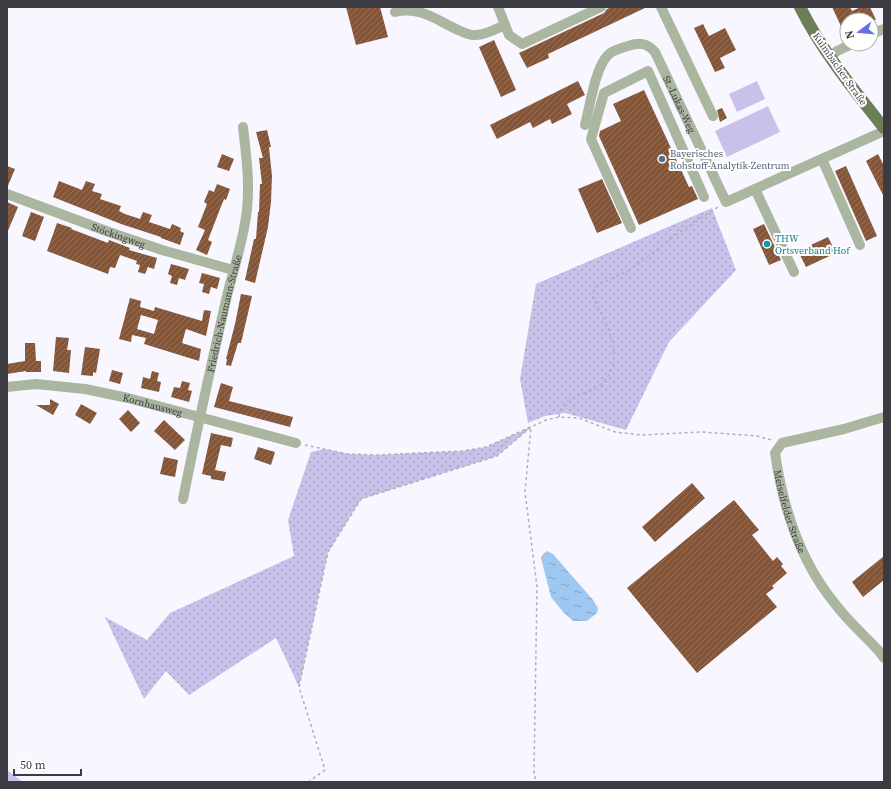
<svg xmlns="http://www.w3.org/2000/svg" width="891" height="789" font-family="'Source Serif 4',serif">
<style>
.grass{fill:url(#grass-dots)}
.garden{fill:#cac1eb}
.water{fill:url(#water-ripples)}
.building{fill:url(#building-hatch);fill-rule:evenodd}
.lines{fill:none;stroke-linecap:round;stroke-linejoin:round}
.path{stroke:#b1b0b7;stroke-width:1.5;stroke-dasharray:3 3;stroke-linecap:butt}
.minor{stroke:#abb6a0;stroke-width:10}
.major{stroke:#6b7e57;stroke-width:12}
.service-dot{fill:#5c6f8a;stroke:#fff;stroke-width:1.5}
.culture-dot{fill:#0f9aa8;stroke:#fff;stroke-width:1.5}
.labels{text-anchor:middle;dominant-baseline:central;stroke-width:4;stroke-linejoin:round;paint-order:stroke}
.street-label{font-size:10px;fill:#3c3b41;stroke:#fff}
.service-label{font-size:10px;fill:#4e5e75;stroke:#fff;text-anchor:start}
.culture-label{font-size:10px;fill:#0d838f;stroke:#fff;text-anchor:start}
</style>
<defs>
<pattern id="grass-dots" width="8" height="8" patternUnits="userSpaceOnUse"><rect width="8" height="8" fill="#cac1eb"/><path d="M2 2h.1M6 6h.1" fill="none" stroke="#a59ec0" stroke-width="1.8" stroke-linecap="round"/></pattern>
<pattern id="water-ripples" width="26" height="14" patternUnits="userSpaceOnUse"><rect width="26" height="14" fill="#9ec7f1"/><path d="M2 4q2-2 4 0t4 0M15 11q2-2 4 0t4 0" fill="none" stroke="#82a3c5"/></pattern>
<pattern id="building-hatch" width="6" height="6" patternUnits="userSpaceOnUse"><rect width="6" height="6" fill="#835539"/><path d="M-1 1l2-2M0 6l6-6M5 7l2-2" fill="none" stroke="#93715c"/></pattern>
</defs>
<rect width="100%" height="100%" fill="#f8f7ff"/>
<!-- grass -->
<g class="grass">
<path d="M712 208 736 270 669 342 626 430 565 413 545 416 528 423 520 379 536 284Z"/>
<path d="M531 427 497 456 361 499 328 552 299 687 276 638 189 695 166 671 144 699 105 617 147 640 170 613 294 556 288 520 311 452 325 449 348 454 377 455 462 451 486 447Z"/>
</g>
<!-- garden -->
<g class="garden">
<path d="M757 81 765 99 737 112 729 94Z"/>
<path d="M768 106 780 132 727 157 715 131Z"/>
<path d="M7 770 23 782H7Z"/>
</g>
<!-- water -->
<path class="water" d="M547 551 553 554 593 600 598 608 597 613 587 621H573L563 612 551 597 541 558 543 554Z"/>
<!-- building -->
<g class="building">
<path d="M346 7H380L388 37 356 45Z"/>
<path d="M611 7H647L548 54 549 58 527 68 519 53 604 13 607 9Z"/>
<path d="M832 7H850L852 11 861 7H870L876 20H847V39Z"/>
<path d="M703 24 709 36 725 28 736 50 720 58 725 68 715 72 694 28Z"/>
<path d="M494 40 516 90 501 97 479 47Z"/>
<path d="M578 81 585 95 567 104 572 114 552 124 550 119 533 128 530 122 497 139 490 125Z"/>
<path d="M644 90 689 187 692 186 698 199 639 225 599 136 600 131 621 121 613 104Z"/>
<path d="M722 108 727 118 720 122 717 110Z"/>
<path d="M267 130 271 147H269L272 176 271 202 268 227 255 283 245 280 254 239H256L258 212H259L260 184H262L259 158H263L256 132Z"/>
<path d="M222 154 234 159 229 171 217 167Z"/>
<path d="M878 154 884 166V197L866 161Z"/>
<path d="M7 166 15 169 7 188Z"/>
<path d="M846 166 877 236 866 241 835 171Z"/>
<path d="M602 179 622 223 597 233 578 189Z"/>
<path d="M59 181 82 190 86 181 95 184 92 191 102 194 100 199 121 206 119 211 125 214 140 219 143 212 152 215 149 222 170 229 172 224 181 228 180 231 184 233 180 245 161 238V237L121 224 53 197Z"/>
<path d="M217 184 230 189 226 200 224 199 220 209 208 240 212 242 207 255 196 250 205 230 198 227 207 204 204 202 209 190 214 192Z"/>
<path d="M7 202 18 207 7 233Z"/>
<path d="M31 212 44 217 35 241 22 236Z"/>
<path d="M57 223 72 228 71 229 108 243 109 240 130 248 129 250 157 258 154 269 148 267 145 274 138 272 140 265 136 264 137 261 120 255 115 268 110 267 108 274 47 251Z"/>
<path d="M764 224 781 260 769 265 753 229Z"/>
<path d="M828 237 836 253 806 267 798 251Z"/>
<path d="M171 264 189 269 185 280 179 278 177 285 170 283 172 276 168 274Z"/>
<path d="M202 273 220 278 217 289 211 287 209 294 202 292 204 284 199 283Z"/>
<path d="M241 294 252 296 241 343H238L231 366 226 365 227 359H226L235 324Z"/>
<path d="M130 298 141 301 140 307 154 311 155 307 202 321 204 310 211 311 206 336 186 329 182 343 201 349 199 361 144 344 146 338 132 335 131 342 119 339ZM141 315 158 320 154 334 137 329Z"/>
<path d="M56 337 69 338 67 350H71L69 373 53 371Z"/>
<path d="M25 343H35L36 361H41V372H26V371L7 374V364L25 361Z"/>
<path d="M85 347 100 349 96 373 93 372V376L81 375Z"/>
<path d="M112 370 123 373 120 384 109 381Z"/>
<path d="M152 371 159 373 157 381 161 382 159 392 141 388 143 377 150 379Z"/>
<path d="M182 381 190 383 188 390 192 391 189 402 171 397 174 387 180 388Z"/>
<path d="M221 383 233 387 229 401 293 417 290 427 214 407Z"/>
<path d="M50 399 59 404 53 415 36 405H50Z"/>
<path d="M81 404 97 413 90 424 75 415Z"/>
<path d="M128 410 140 423 131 432 119 419Z"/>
<path d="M164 420 185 440 175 450 154 431Z"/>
<path d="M211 433 233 438 231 447 221 445 215 470 226 472 224 481 211 479V476L202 474Z"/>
<path d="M258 447 275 452 271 465 254 459Z"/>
<path d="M164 457 178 460 175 477 160 474Z"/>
<path d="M692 483 705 498 655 542 642 527Z"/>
<path d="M734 500 759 530 752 535 773 561 777 557 783 564 781 566 787 573 772 586 774 588 766 594 777 607 697 673 627 588Z"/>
<path d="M884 556V580L863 597 852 582Z"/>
</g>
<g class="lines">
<!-- path -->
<g class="path">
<path d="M559 417C562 397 577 397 592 390 632 369 608 325 592 296L597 285 630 270 681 231 718 207"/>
<path d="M305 445 348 454 377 455 462 451 486 447 546 420 559 417 579 418 615 432 642 435 702 432 757 436 772 440"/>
<path d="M308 782 325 770 299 687 328 552 361 499 497 456 531 427 525 492 537 587 534 771 536 782"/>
</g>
<!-- minor -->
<g class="minor">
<path d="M498 7 509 35 522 44 601 7"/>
<path d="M661 7 713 116"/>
<path d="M395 12C419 6 435 19 456 29 462 32 470 36 476 35 486 35 496 29 505 25"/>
<path d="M871 34 884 29"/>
<path d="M830 57 837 51 852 44"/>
<path id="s1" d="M585 125C590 106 595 68 608 55 613 50 622 48 628 46 640 42 647 43 655 52L726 202 884 131"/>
<path d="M822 159 860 245"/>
<path d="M755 189 794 272"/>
<path id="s2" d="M7 194 109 232 162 250 233 270"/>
<path d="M631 228 591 139 604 93 648 71 704 197"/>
<path id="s3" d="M7 387 36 384 85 389 128 398 296 443"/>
<path id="s4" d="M884 417 844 429 782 443 775 453C783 508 800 562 836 605 848 621 864 635 878 650L884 658"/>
<path id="s5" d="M183 499C196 433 211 366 226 300 233 270 244 240 247 209 250 182 246 154 243 127"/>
</g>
<!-- major -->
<path class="major" d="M800 7C822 51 853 89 884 128"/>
</g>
<!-- markers -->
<circle class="service-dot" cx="662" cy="159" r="4"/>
<circle class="culture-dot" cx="767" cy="244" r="4"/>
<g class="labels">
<!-- street labels -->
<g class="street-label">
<text transform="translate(840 69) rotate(55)">Kulmbacher Straße</text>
<text stroke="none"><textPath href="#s1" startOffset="184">St.-Lukas-Weg</textPath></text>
<text stroke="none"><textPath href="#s2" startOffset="119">Stöckingweg</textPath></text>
<text stroke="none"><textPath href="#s5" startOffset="190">Friedrich-Naumann-Straße</textPath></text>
<text stroke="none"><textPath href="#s3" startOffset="148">Kornhausweg</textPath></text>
<text stroke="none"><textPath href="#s4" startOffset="178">Meiselfelder Straße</textPath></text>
</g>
<!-- service labels -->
<g class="service-label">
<text x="670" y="153">Bayerisches<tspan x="670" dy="12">Rohstoff-Analytik-Zentrum</tspan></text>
</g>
<!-- culture labels -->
<g class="culture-label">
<text x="775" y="238">THW<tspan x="775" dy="12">Ortsverband Hof</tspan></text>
</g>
</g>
<!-- border -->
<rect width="891" height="789" fill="none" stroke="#3c3b41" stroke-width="16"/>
<!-- north arrow -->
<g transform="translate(859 32) rotate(254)"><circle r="19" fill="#ffffff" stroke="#b1b1b3"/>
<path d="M0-3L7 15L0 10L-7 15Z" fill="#666fe7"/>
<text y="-6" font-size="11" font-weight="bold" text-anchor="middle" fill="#3c3b41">N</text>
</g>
<!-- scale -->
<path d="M14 769v6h67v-6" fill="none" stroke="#3c3b41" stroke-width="2"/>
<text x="20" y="769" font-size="12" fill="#3c3b41" stroke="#ffffff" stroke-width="3" paint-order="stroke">50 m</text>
</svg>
